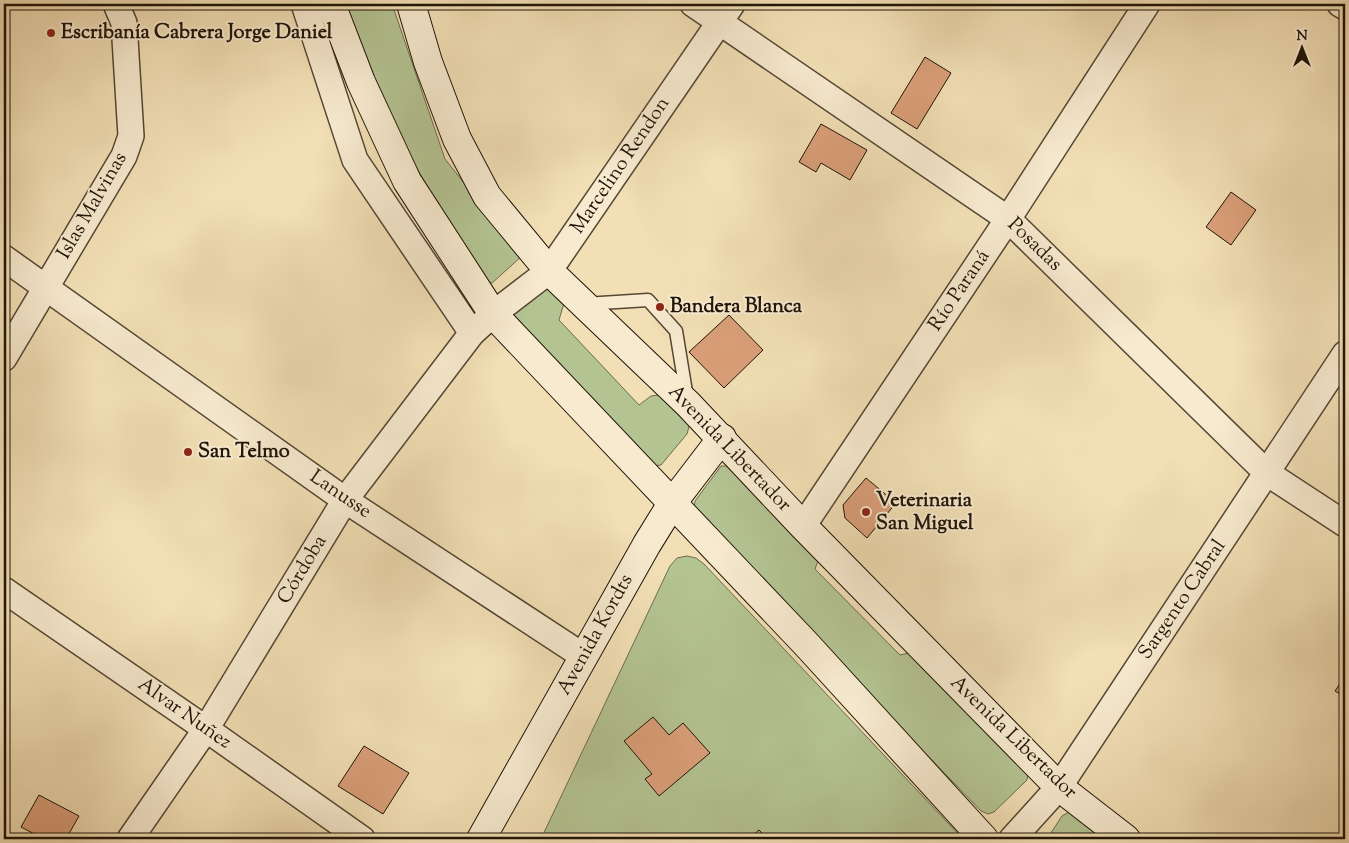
<svg xmlns="http://www.w3.org/2000/svg" width="1349" height="843" font-family="'Sorts Mill Goudy',serif">
<style>
.green{fill:#b4c392;stroke:#6a6c4d}
.building{fill:#da9f79;stroke:#1f1408}
.lines{fill:none;stroke-linecap:round;stroke-linejoin:round}
.service-casing{stroke:#544733;stroke-width:15}
.minor-casing{stroke:#544733;stroke-width:28}
.secondary-casing{stroke:#1f1408;stroke-width:30}
.service{stroke:#f7eacf;stroke-width:12}
.minor{stroke:#f7eacf;stroke-width:25}
.secondary{stroke:#f7eacf;stroke-width:28}
.poi-dot{fill:#8f2418;stroke:#f7eacf;stroke-width:2}
.labels{text-anchor:middle;dominant-baseline:central;stroke-width:4;stroke-linejoin:round;paint-order:stroke}
.poi-label{font-size:20px;font-weight:bold;fill:#1f1408;stroke:#f7eacf;text-anchor:start}
.street-label{font-size:20px;fill:#1f1408;stroke:#f7eacf}
</style>
<rect width="100%" height="100%" fill="#f2dfb5"/>
<filter id="stains"><feTurbulence type="fractalNoise" baseFrequency=".004" numOctaves="4"/><feColorMatrix values="0 0 0 0 .2 0 0 0 0 .09 0 0 0 0 .02 0 0 0 .5 -.17"/></filter>
<radialGradient id="worn" r=".72"><stop offset=".6" stop-color="#630" stop-opacity="0"/><stop offset="1" stop-color="#630" stop-opacity=".3"/></radialGradient>
<!-- green -->
<g class="green">
<path d="M341 4H392L445 159 522 256 492 283H488L458 245 377 93Z"/>
<path d="M539 282 565 300 559 320 639 405 651 396 659 395 690 423 687 434 661 465 653 466 515 318 511 311Z"/>
<path d="M721 466H728L819 558 815 569 900 655 909 653 1028 774 1027 780 994 812 988 814 981 811 696 516 694 509 695 501Z"/>
<path d="M687 556 696 558 704 564 963 839H541L670 566 677 558Z"/>
<path d="M1069 812 1078 817 1101 839H1047L1062 816Z"/>
</g>
<!-- building -->
<g class="building">
<path d="M925 57 951 73 917 129 891 113Z"/>
<path d="M821 124 867 150 850 180 821 163 816 172 799 162Z"/>
<path d="M1231 192 1256 210 1231 245 1206 227Z"/>
<path d="M729 315 763 350 724 388 689 352Z"/>
<path d="M866 478 896 503 867 538 845 518 843 505Z"/>
<path d="M1345 676V697L1335 691Z"/>
<path d="M653 717 669 735 683 723 710 753 659 796 645 779 652 774 624 741Z"/>
<path d="M364 746 409 773 383 814 338 786Z"/>
<path d="M39 795 79 816 66 839H44L21 827Z"/>
<path d="M759 830 768 839H749Z"/>
<path d="M1340 832 1345 836V839H1335Z"/>
</g>
<g class="lines">
<defs>
<path id="service" d="M585 304 648 300 676 331 687 398"/>
<g id="minor">
<path d="M304 4 355 160 472 333"/>
<path d="M693 4 1008 219 1267 473 1345 524"/>
<path d="M1340 4 1345 7"/>
<path d="M4 258 345 500 583 656"/>
<path d="M4 358 124 156 131 136 124 23 116 4"/>
<path d="M803 526 1008 219 1147 4"/>
<path d="M4 590 206 729 362 839"/>
<path d="M130 839 206 729 345 500 472 333 493 314 549 271 732 4"/>
<path d="M1012 839 1059 787 1345 354"/>
</g>
<g id="secondary">
<path d="M331 4 361 82 407 181 493 314 807 645 984 839"/>
<path d="M411 4 428 62 457 139 487 196 549 271 688 404 803 526 1059 787 1126 839"/>
<path d="M481 839 647 544 673 502 722 438"/>
</g>
</defs>
<!-- service casing -->
<use href="#service" class="service-casing"/>
<!-- minor casing -->
<use href="#minor" class="minor-casing"/>
<!-- secondary casing -->
<use href="#secondary" class="secondary-casing"/>
<!-- service -->
<use href="#service" class="service"/>
<!-- minor -->
<use href="#minor" class="minor"/>
<!-- secondary -->
<use href="#secondary" class="secondary"/>
</g>
<!-- markers -->
<g class="poi-dot">
<circle cx="51" cy="33" r="5"/>
<circle cx="660" cy="307" r="5"/>
<circle cx="188" cy="452" r="5"/>
<circle cx="866" cy="512" r="5"/>
</g>
<g class="labels">
<!-- poi labels -->
<g class="poi-label">
<text x="61" y="33">Escribanía Cabrera Jorge Daniel</text>
<text x="670" y="307">Bandera Blanca</text>
<text x="198" y="452">San Telmo</text>
<text x="876" y="501">Veterinaria<tspan x="876" dy="23">San Miguel</tspan></text>
</g>
<!-- street labels -->
<g class="street-label">
<text transform="translate(621 166) rotate(-56)">Marcelino Rendon</text>
<text transform="translate(93 206) rotate(-60)">Islas Malvinas</text>
<text transform="translate(1034 245) rotate(44)">Posadas</text>
<text transform="translate(960 291) rotate(-56)">Río Paraná</text>
<text transform="translate(729 449) rotate(46)">Avenida Libertador</text>
<text transform="translate(340 495) rotate(34)">Lanusse</text>
<text transform="translate(303 570) rotate(-59)">Córdoba</text>
<text transform="translate(1183 600) rotate(-56)">Sargento Cabral</text>
<text transform="translate(596 635) rotate(-61)">Avenida Kordts</text>
<text transform="translate(184 714) rotate(35)">Alvar Nuñez</text>
<text transform="translate(1013 738) rotate(44)">Avenida Libertador</text>
</g>
</g>
<!-- margin -->
<rect width="1349" height="843" fill="none" stroke="#f2dfb5" stroke-width="20"/>
<rect x="5" y="5" width="1339" height="833" fill="none" stroke="#1f1408" stroke-width="2.5"/>
<rect x="10" y="10" width="1329" height="823" fill="none" stroke="#1f1408"/>
<!-- north arrow -->
<g transform="translate(1302 48)" stroke="#f7eacf" stroke-width="4" paint-order="stroke">
<path d="M0-4L9 19L0 12L-9 19Z" fill="#1f1408"/>
<text y="-8" font-size="14" font-weight="bold" text-anchor="middle" fill="#1f1408">N</text>
</g>
<rect width="100%" height="100%" filter="url(#stains)"/>
<rect width="100%" height="100%" fill="url(#worn)"/>
</svg>
